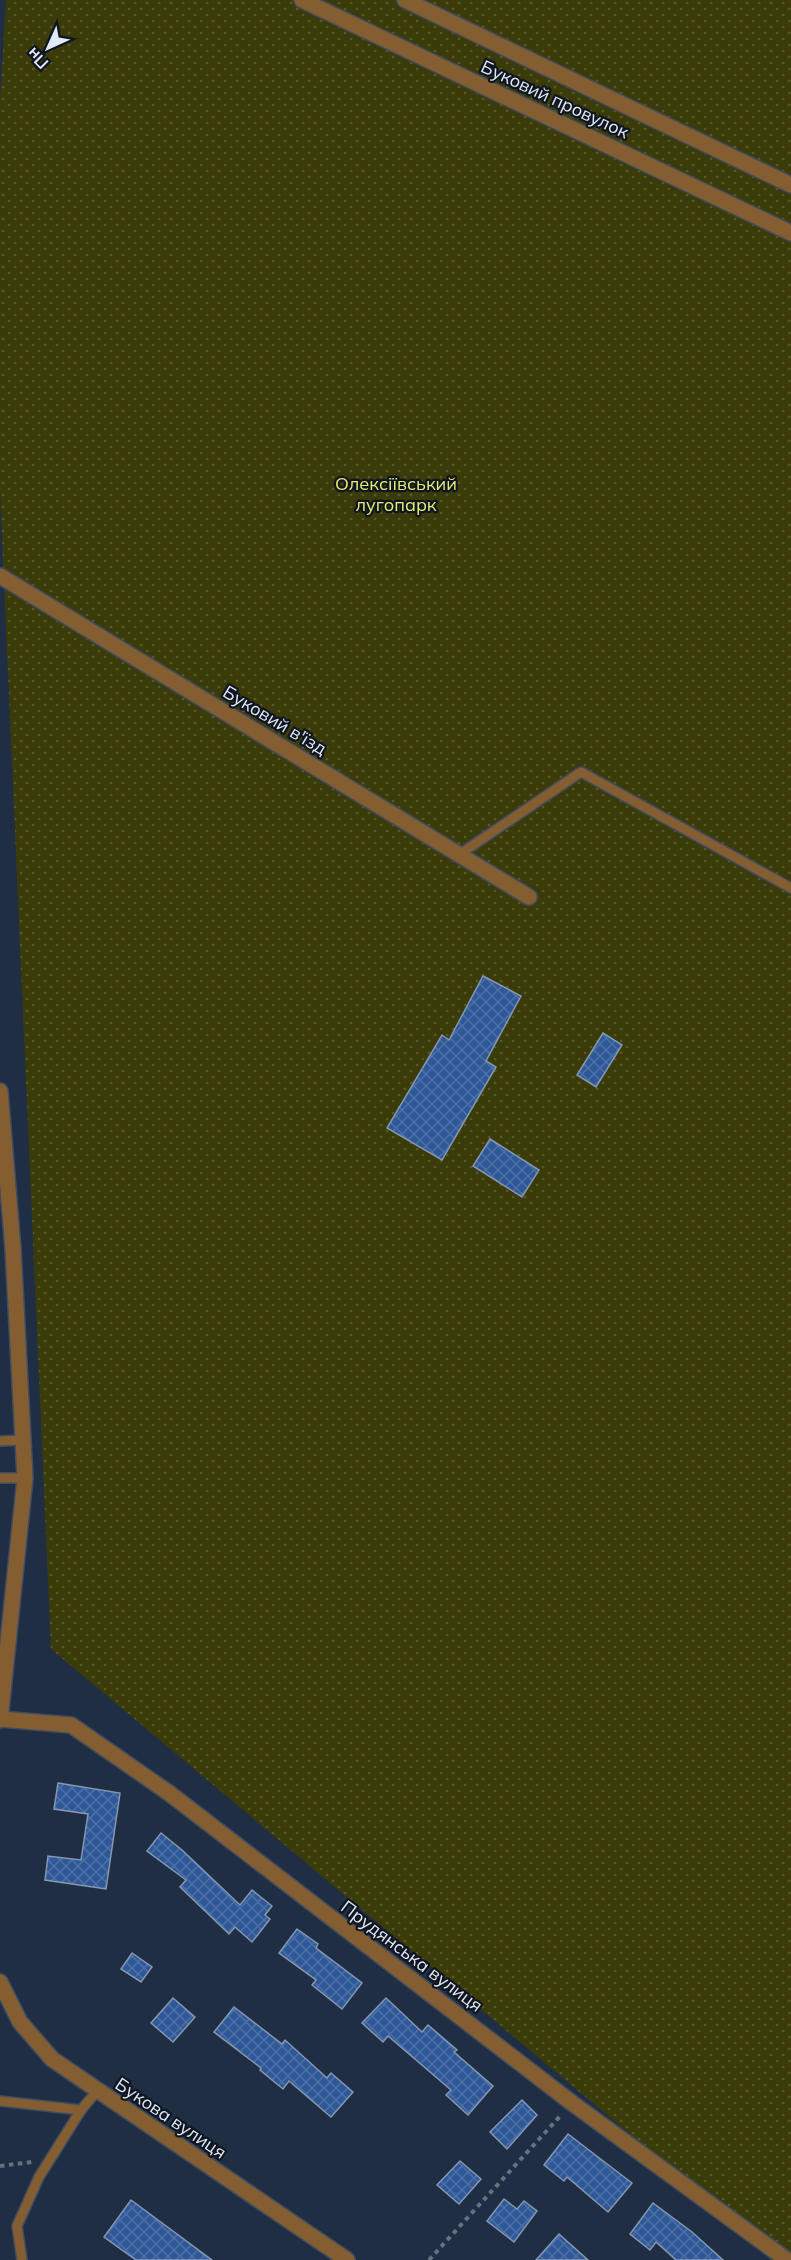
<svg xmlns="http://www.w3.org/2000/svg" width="791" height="2260" font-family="Mulish,sans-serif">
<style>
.park{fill:url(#park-dots)}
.building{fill:url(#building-cross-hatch);stroke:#8597b1;stroke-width:1.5}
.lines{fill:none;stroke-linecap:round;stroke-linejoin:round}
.lane-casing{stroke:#3f4c61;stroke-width:12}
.street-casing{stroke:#3f4c61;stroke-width:18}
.path{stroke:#647084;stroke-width:4;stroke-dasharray:4.5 4.5;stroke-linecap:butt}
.lane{stroke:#845e31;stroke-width:9}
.street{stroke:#845e31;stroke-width:15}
.labels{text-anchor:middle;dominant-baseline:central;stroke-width:4.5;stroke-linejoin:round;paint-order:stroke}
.street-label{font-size:18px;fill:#e1eaf9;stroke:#101620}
.park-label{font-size:18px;fill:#e7eb72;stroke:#101620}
</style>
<defs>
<pattern id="park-dots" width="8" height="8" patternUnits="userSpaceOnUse" patternTransform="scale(1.5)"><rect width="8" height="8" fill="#3a3b09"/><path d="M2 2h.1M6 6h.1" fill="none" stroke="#56582e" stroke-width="1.8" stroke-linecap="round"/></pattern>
<pattern id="building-cross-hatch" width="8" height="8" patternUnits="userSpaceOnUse" patternTransform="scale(1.5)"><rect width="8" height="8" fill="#2f5898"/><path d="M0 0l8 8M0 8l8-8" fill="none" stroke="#4d70a7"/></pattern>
</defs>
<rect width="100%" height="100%" fill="#202e44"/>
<!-- park -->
<path class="park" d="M6 0H791V2260H780L51 1649 0 491V102Z"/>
<!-- building -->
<g class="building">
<path d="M483 976 521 996 486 1061 496 1067 442 1160 387 1128 442 1035 449 1040Z"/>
<path d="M603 1033 622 1045 596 1087 577 1075Z"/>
<path d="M490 1139 539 1170 522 1197 473 1166Z"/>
<path d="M58 1783 120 1793 106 1889 45 1880 48 1856 81 1860 88 1814 54 1809Z"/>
<path d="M161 1833 182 1850 240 1905 252 1890 272 1906 265 1915 270 1919 252 1942 235 1927 229 1934 180 1887 186 1880 147 1851Z"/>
<path d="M297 1929 318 1944 316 1948 362 1983 342 2009 312 1985 316 1980 279 1953Z"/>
<path d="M132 1953 152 1967 141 1982 121 1969Z"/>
<path d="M173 1998 195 2017 173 2042 151 2023Z"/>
<path d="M386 1998 422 2032 428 2025 457 2050 454 2052 493 2086 468 2115 446 2095 451 2090 388 2036 383 2042 362 2023Z"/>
<path d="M234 2007 282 2044 285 2040 327 2078 331 2073 353 2092 331 2117 289 2081 283 2089 260 2070 261 2068 214 2032Z"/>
<path d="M522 2100 537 2115 507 2149 490 2132Z"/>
<path d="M568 2134 632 2183 608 2212 567 2177 564 2181 544 2165Z"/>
<path d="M460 2161 481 2179 459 2204 437 2185Z"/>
<path d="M504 2199 517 2209 524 2201 537 2211 514 2242 487 2221Z"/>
<path d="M131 2200 212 2260H136L104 2237Z"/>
<path d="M653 2203 692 2232 723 2260H676L656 2242 650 2250 630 2234Z"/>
<path d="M559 2234 588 2260H536Z"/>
</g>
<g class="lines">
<defs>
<g id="lane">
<path d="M460 854 581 772 791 888"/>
<path d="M0 1441 25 1440"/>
<path d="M0 1478H25"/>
<path d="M0 2101 81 2110"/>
<path d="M22 2260 17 2226 39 2177 81 2110 97 2091"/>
</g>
<g id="street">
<path d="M302 0 791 233"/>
<path d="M405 0 791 185"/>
<path d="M0 576 529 897"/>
<path d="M0 1091 13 1249 25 1478 0 1720"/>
<path d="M0 1719 71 1725 169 1793 572 2103 787 2260"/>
<path d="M0 1982 20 2022 52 2059 347 2260"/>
</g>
</defs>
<!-- lane casing -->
<use href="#lane" class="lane-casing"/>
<!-- street casing -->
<use href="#street" class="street-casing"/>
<!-- path -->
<g class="path">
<path d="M0 2166 32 2162"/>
<path d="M429 2260 562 2114"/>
</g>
<!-- lane -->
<use href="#lane" class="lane"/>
<!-- street -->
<use href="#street" class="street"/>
</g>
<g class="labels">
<!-- street labels -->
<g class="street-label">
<text transform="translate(555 99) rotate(25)">Буковий провулок</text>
<text transform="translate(275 720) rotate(31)">Буковий в'їзд</text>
<text transform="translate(412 1956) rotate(37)">Прудянська вулиця</text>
<text transform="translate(171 2118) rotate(34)">Букова вулиця</text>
</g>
<!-- park labels -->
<g class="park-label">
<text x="396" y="483">Олексіївський<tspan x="396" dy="21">лугопарк</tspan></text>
</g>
</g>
<!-- north arrow -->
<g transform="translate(48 48) rotate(225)" stroke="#101620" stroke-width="4.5" paint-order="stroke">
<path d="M0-4.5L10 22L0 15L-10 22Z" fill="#e1eaf9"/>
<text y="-9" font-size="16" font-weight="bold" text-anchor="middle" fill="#e1eaf9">Пн</text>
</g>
</svg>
